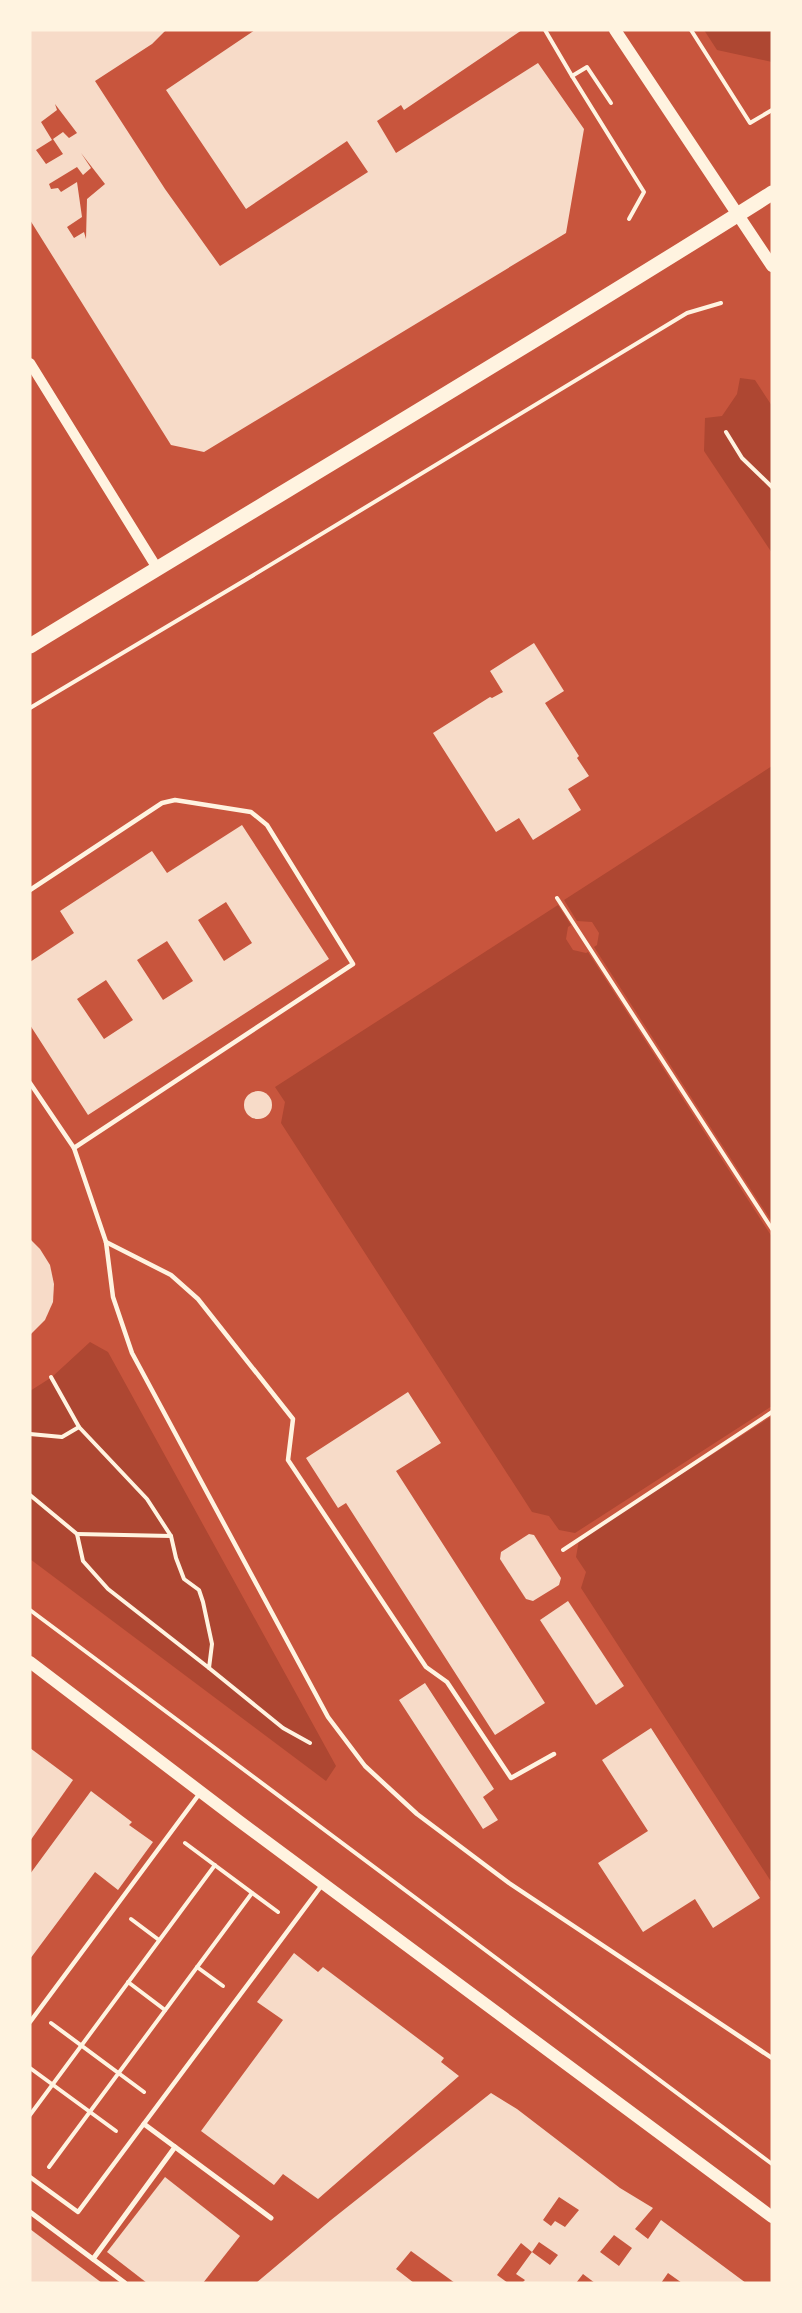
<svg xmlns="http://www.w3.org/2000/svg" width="802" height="2313" font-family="'Work Sans',sans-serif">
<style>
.green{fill:#ae4732}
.building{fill:#f7dbc8;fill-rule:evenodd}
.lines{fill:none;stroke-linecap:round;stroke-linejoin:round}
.path{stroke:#fff3e0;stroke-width:4}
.service{stroke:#fff3e0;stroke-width:4.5}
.pedestrian{stroke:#fff3e0;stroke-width:5}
.tertiary{stroke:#fff3e0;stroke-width:10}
.secondary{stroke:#fff3e0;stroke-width:12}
.primary{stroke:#fff3e0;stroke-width:15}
</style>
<rect width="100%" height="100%" fill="#c8553d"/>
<!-- green -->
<g class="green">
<path d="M704 30H772V62L717 50Z"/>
<path d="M740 378 755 380 772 406V553L704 451 705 418 722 416 737 394Z"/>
<path d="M772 766V1222L594 947 597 945 599 933 592 922 577 921 564 900Z"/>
<path d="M558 905 571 925 568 927 566 939 573 950 586 953 588 952 772 1237V1406L575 1533 559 1530 549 1516 532 1512 281 1123 285 1102 275 1087Z"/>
<path d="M90 1342 108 1352 336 1766 326 1781 30 1559V1391L52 1377Z"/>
<path d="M772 1416V1883L581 1588 586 1572 576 1557 579 1540Z"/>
</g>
<!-- building -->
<g class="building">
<path d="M30 30H166L152 44 95 81 165 189 220 266 368 172 347 141 246 209 166 90 255 30H522L404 110 401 105 377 121 396 153 538 63 584 129 566 233 204 452 171 445 30 220ZM55 104 77 133 69 138 63 132 53 139 63 154 46 164 36 150 52 140 41 122 57 110ZM81 153 105 184 87 199 86 239 84 232 74 238 67 227 82 217 77 182 61 192 58 188 51 189 49 184 77 167 83 175 91 168Z"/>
<path d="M534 643 564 691 545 703 579 756 577 758 589 776 568 789 581 810 533 840 519 818 496 832 433 733 490 697 492 698 503 692 490 671Z"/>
<path d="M242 825 329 959 88 1115 30 1025V962L74 933 60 911 152 851 167 873ZM226 902 252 943 224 961 198 920ZM167 941 193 981 163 1000 137 960ZM106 980 133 1020 104 1039 77 999Z"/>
<circle cx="258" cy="1105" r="14"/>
<path d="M30 1239 40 1249 50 1265 54 1284 53 1302 45 1320 30 1335Z"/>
<path d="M408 1392 441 1443 396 1471 545 1703 495 1735 346 1503 338 1508 306 1458Z"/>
<path d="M529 1534 534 1535 561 1578 559 1585 533 1601 526 1599 500 1559 501 1552Z"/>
<path d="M568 1601 624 1686 596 1705 540 1620Z"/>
<path d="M425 1683 494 1789 483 1797 498 1820 483 1829 399 1700Z"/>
<path d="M651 1728 760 1898 713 1928 695 1899 643 1932 598 1863 648 1831 602 1760Z"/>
<path d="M30 1748 73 1780 30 1841Z"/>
<path d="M91 1791 132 1822 129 1825 153 1842 118 1890 95 1872 30 1959V1874Z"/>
<path d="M294 1953 318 1972 323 1967 444 2058 441 2062 459 2076 318 2199 283 2174 274 2185 201 2131 283 2020 257 2002Z"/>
<path d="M491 2093 517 2109 620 2188 653 2208 635 2229 648 2239 661 2220 746 2283H682L668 2273 661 2283H595L583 2274 576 2283H522L525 2280 516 2274 532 2252 550 2265 558 2255 539 2242 532 2252 521 2243 497 2275 508 2283H455L411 2251 396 2269 414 2283H256L331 2220ZM559 2197 579 2210 565 2227 555 2221 551 2226 543 2220ZM614 2235 632 2248 619 2266 600 2252Z"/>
<path d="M165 2177 240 2236 203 2283H147L107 2252Z"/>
<path d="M30 2229 102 2283H30Z"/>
</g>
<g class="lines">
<!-- path -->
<g class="path">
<path d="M545 30 572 76"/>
<path d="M691 30 750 123 772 110"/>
<path d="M611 103 587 67 572 76 644 192 629 219"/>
<path d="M726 432 742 458 772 487"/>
<path d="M30 708 247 579 687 313 721 303"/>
<path d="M557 898 772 1229"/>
<path d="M51 1377 79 1427"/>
<path d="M30 1434 62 1437 79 1427 147 1499 171 1536 176 1558 184 1579 199 1590 203 1602 212 1644 209 1668 108 1589 83 1561 77 1534 30 1495"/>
<path d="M77 1534 171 1536"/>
<path d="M563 1550 772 1412"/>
<path d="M30 1610 772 2164"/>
<path d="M209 1668 283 1728 310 1743"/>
<path d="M185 1843 278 1912"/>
<path d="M131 1919 159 1940"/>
<path d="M197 1967 223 1986"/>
<path d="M128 1982 165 2010"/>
<path d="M51 2023 144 2092"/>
<path d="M30 2068 116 2131"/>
<path d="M30 2115 215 1865"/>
<path d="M49 2167 252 1893"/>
</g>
<!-- service -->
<g class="service">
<path d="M30 890 162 803 175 800 251 812 267 825 353 964 74 1148 30 1083"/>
<path d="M74 1148 106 1242 113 1297 132 1353 328 1717 365 1766 417 1814 509 1883 772 2058"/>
<path d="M106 1242 171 1275 198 1299 293 1419 288 1460 426 1667 447 1682 511 1778 554 1754"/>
<path d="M30 2022 200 1793"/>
<path d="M30 2177 78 2212 322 1885"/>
</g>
<!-- pedestrian -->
<g class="pedestrian">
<path d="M144 2124 271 2218"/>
<path d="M30 2212 125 2283"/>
<path d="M93 2259 175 2147"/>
</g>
<!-- tertiary -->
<path class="tertiary" d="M30 363 157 568"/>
<!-- secondary -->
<g class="secondary">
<path d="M615 30 772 266"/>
<path d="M30 1662 239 1821 772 2217"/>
</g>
<!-- primary -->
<path class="primary" d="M30 646C277 495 527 348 772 193"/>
</g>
<!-- border -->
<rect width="802" height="2313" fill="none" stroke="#fff3e0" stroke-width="63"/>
</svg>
